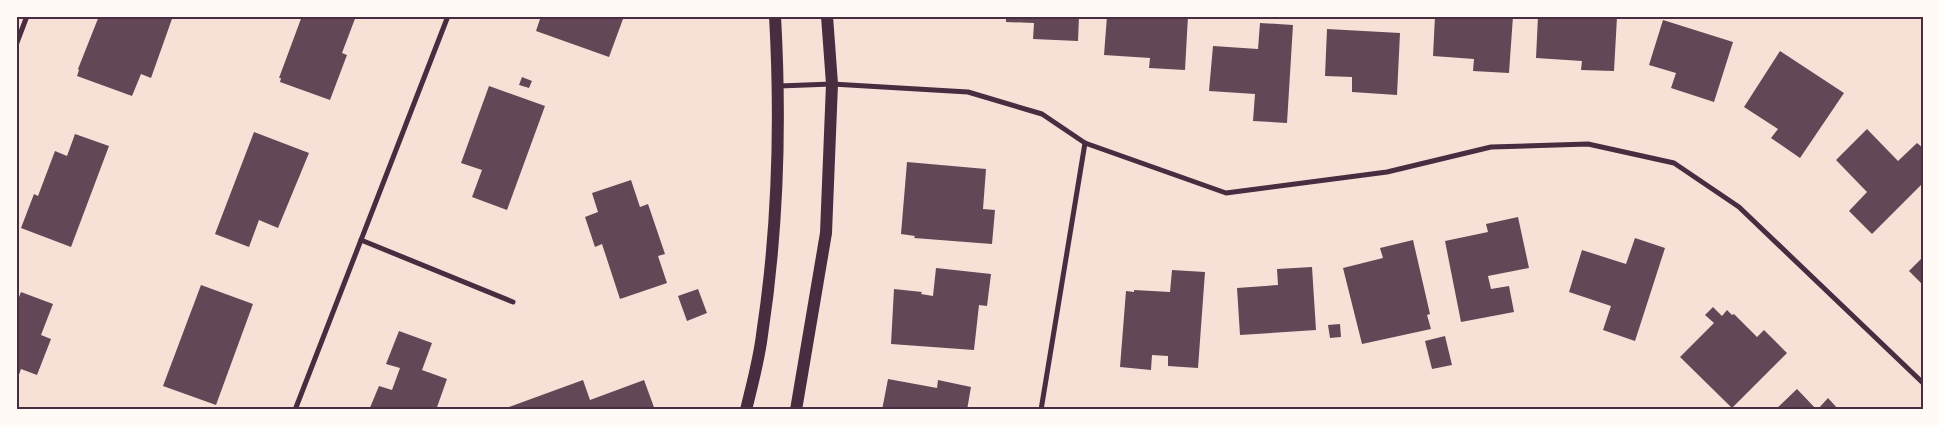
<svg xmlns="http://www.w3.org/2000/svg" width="1939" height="426" font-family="'Zilla Slab',serif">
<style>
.building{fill:#644757}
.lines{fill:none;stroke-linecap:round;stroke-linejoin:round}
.minor{stroke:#4a2c40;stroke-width:5}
.primary{stroke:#4a2c40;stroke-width:12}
.neatline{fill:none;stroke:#4a2c40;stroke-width:2}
</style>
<rect width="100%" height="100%" fill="#f7e1d7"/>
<!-- building -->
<g class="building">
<path d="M99 16H173L151 78 141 74 132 96 77 76 79 70 78 69Z"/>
<path d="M302 16H356L342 53 347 55 330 100 280 82 281 78H279Z"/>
<path d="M541 16H616L623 19 609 57 536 31Z"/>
<path d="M1006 16H1079L1078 41 1033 39 1034 23 1006 22Z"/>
<path d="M1107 16H1188L1185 70 1149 68 1150 58 1104 55Z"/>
<path d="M1435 16H1513L1509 73 1473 71 1474 59 1433 56Z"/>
<path d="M1538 16 1617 17 1614 71 1581 70 1582 61 1536 58Z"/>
<path d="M1663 20 1733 42 1714 102 1671 88 1676 73 1649 65Z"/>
<path d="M1260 23 1293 25 1287 123 1253 121 1255 94 1209 91 1213 46 1258 49Z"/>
<path d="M1327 29 1400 33 1397 95 1352 92V77L1325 76Z"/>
<path d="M1780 51 1844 93 1800 158 1771 138 1778 129 1744 107Z"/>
<path d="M522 77 532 81 529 88 519 85Z"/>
<path d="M489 86 545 106 507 210 472 197 482 170 461 163Z"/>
<path d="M1867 129 1898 161 1917 143 1923 148V183L1872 234 1849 211 1867 192 1836 160Z"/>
<path d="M254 132 309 153 278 228 259 220 249 247 215 234Z"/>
<path d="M75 134 109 146 71 247 21 228 34 194 38 196 55 151 67 156Z"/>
<path d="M907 162 986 169 983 209 995 210 992 244 914 238 915 236 901 234Z"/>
<path d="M631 180 640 207 648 204 665 254 658 256 667 283 620 299 602 244 595 247 585 217 598 212 592 193Z"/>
<path d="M1518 217 1529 268 1488 276 1491 289 1509 286 1514 312 1461 322 1445 241 1488 232 1486 224Z"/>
<path d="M1635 238 1665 248 1635 341 1603 330 1611 306 1569 292 1582 250 1626 264Z"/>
<path d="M1413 240 1430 314 1427 315 1431 329 1362 344 1343 268 1383 258 1380 248Z"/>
<path d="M1923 257V285L1909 271Z"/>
<path d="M1312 267 1316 330 1240 335 1237 288 1278 285 1277 269Z"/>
<path d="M936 268 991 274 987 306 979 305 974 350 891 344 894 289 922 292 921 294 933 296Z"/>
<path d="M1172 270 1205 272 1198 368 1168 366V356L1152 355 1151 370 1120 367 1126 291 1134 292V290L1170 292Z"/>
<path d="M201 285 253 304 216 405 163 386Z"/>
<path d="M698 289 707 313 687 321 678 296Z"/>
<path d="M21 292 53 304 41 335 51 339 37 375 21 369 16 383V305Z"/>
<path d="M1713 307 1722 316 1727 310 1732 315 1734 314 1757 337 1764 330 1787 353 1732 408 1680 357 1714 323 1705 315Z"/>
<path d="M1340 324 1341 337 1330 338 1328 325Z"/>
<path d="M399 331 432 343 422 370 447 379 436 410H369L379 386 392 390 400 368 386 364Z"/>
<path d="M1445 336 1452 365 1432 369 1425 341Z"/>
<path d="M888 379 937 388 938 380 971 387 967 410H882Z"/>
<path d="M583 380 590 400 644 380 655 410H510L509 407Z"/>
<path d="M1797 389 1817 410 1828 398 1839 410H1775Z"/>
</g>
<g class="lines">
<!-- minor -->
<g class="minor">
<path d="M16 45 27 16"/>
<path d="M779 86 832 84 968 92 1042 114 1085 143 1226 193 1387 172 1491 147 1588 144 1674 163 1739 207 1923 383"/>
<path d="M361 240 513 302"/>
<path d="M295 410 448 16"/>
<path d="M1041 410 1085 143"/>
</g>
<!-- primary -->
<g class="primary">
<path d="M746 410C752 385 759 360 762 335 778 230 781 122 775 16"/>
<path d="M796 410 826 233 832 84 827 16"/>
</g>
</g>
<!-- border -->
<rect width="1939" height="426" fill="none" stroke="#fffaf5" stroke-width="35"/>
<rect x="18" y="18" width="1904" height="390" class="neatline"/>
</svg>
